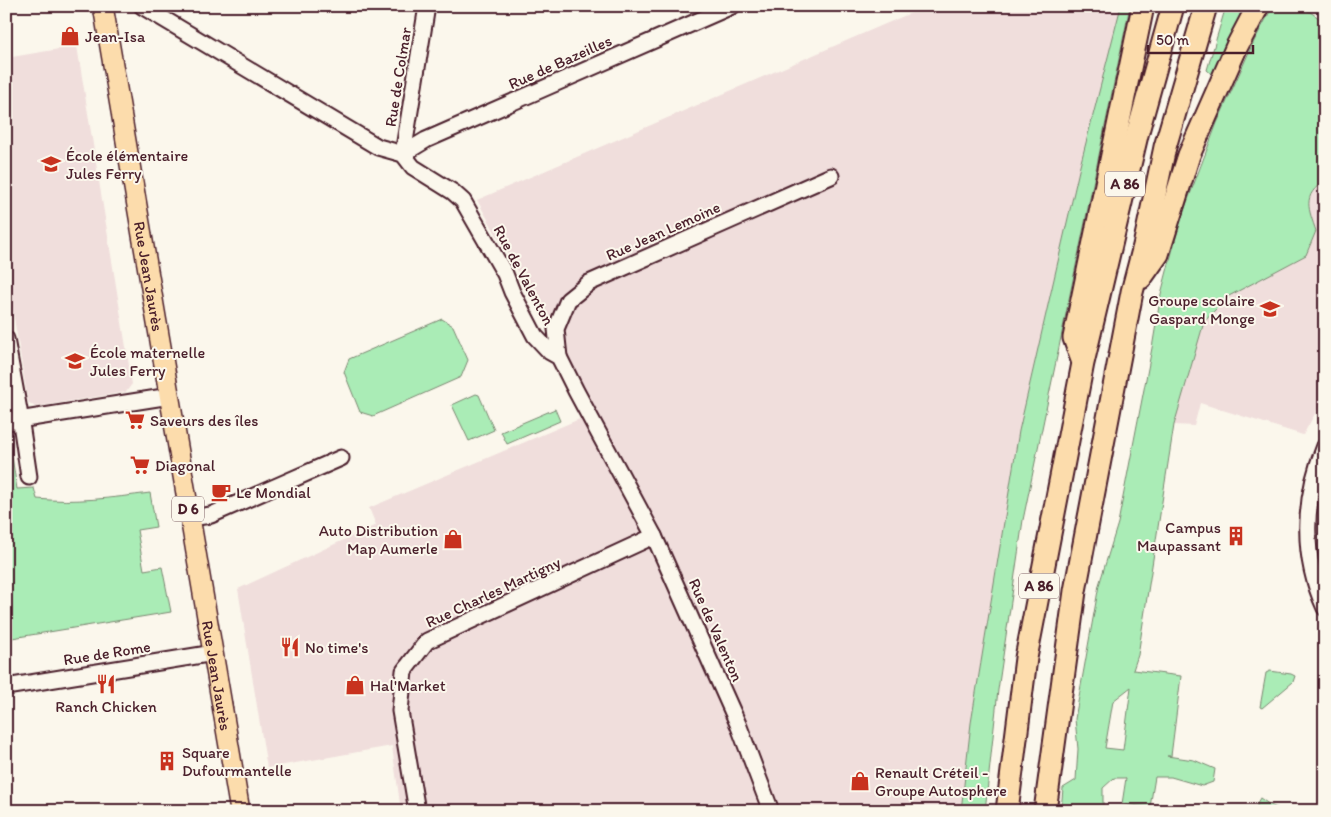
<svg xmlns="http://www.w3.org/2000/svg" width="1331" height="817" font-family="Itim,sans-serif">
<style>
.built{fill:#f0dedc}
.green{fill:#aaecb6;stroke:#7a8670;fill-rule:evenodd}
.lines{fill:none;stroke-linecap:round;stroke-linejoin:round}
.minor-casing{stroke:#4a1f2b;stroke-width:19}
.major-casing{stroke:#4a1f2b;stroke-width:22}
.highway-casing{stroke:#4a1f2b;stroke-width:25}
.minor{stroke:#fbf7ec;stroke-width:15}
.major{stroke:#fcdcac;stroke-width:19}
.highway{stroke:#fcdcac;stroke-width:21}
.labels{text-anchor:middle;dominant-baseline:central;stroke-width:4;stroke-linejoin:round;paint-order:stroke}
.shield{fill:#fbf7ec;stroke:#7f6065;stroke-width:1}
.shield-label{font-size:15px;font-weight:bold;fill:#4a1f2b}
.poi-label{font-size:16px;fill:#4a1f2b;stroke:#fbf7ec;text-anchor:start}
.street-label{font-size:16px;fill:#4a1f2b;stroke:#fbf7ec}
</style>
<rect width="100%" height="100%" fill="#fbf7ec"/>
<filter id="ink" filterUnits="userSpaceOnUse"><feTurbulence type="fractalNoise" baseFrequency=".02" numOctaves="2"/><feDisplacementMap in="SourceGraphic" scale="10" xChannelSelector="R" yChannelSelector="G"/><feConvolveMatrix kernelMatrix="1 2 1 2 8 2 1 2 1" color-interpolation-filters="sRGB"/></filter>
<g filter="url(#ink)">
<!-- built -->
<g class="built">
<path d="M927 6H1121L1080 166 1019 431 971 723 961 811H401L392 746 267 768 238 589 376 525 369 508 596 412 477 200Z"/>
<path d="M77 46 132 384 126 392 35 407 28 402 6 270V58Z"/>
<path d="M1325 181V396L1303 435 1200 403 1194 426 1174 425 1204 321 1227 297 1306 255 1316 231 1308 209V199L1313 191Z"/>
</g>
<!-- green -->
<g class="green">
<path d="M1121 6H1130L1023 520 998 690 985 811H961L971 723 1019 431 1080 166Z"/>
<path d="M1226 6H1248L1213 75 1207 70Z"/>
<path d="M1273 6H1301L1325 22V110L1323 111 1325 119C1317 132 1328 139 1323 151L1325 152V181C1301 195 1309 210 1316 231L1306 255 1227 297 1204 322 1174 425 1138 655 1133 670 1181 676 1171 756H1167L1194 760 1215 769 1213 782 1202 786 1171 777H1155L1150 807 1122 804 1126 778H1114L1103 788V808L1105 811H1061L1063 788 1076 780 1078 749 1075 719 1099 585 1118 523 1152 348 1161 294 1181 218 1217 123 1254 41ZM1131 687 1123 750 1105 748 1113 701Z"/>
<path d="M442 319 453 326 468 360 461 377 373 416 360 412 344 372 349 359Z"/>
<path d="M476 394 479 395 494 430 469 441 452 405Z"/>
<path d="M555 409 560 421 507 444 501 432Z"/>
<path d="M6 437H9L17 489 34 488 37 499C75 503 111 498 150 493L156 527 137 530 144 570 162 567 171 612 6 639Z"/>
<path d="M1270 671 1291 674 1295 676 1293 682 1262 708 1260 707 1266 673Z"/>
<path d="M1260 798 1270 805 1284 811H1257V803Z"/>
</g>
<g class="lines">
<defs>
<g id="minor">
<path d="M142 6 378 147 403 154 413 167 453 192 463 201 505 274 512 292 535 336 550 352 559 357 576 391 654 536 738 724 771 811"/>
<path d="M403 154 426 140 732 6"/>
<path d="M403 154 427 6"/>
<path d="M6 339 19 410 29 477"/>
<path d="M559 357 556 329 568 300 589 283 831 176"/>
<path d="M6 422 170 396"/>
<path d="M1325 446C1303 499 1301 556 1325 608"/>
<path d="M190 518 211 515 341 458"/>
<path d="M6 687 214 653"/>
<path d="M417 811 400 711 404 671 427 641 654 536"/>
</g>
<g id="major">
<path id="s1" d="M103 6 240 811"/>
</g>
<g id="highway">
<path d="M1141 278 1158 254 1189 155 1237 46 1258 6"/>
<path d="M1082 360 1074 338 1143 6"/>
<path d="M1007 811 1026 658 1083 363 1137 135 1173 6"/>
<path d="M1045 811 1075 591 1132 292 1144 246 1165 147 1206 6"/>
</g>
</defs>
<!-- minor casing -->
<use href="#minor" class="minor-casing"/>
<!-- major casing -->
<use href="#major" class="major-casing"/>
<!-- highway casing -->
<use href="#highway" class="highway-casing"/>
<!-- minor -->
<use href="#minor" class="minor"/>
<!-- major -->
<use href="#major" class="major"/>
<!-- highway -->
<use href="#highway" class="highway"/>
</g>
</g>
<!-- icons -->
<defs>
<symbol id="shop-bare" viewBox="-9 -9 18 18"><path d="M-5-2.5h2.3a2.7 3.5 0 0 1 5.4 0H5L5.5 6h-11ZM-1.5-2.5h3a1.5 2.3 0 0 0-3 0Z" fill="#c8321e" stroke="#fbf7ec" stroke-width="2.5" paint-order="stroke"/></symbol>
<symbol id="school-bare" viewBox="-9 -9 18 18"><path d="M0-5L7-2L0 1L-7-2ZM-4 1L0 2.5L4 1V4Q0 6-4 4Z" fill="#c8321e" stroke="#fbf7ec" stroke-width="2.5" paint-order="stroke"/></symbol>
<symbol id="supermarket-bare" viewBox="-9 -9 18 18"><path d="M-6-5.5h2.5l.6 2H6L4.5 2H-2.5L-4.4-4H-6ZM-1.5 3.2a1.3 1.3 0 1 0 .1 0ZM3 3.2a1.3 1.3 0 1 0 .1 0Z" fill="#c8321e" stroke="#fbf7ec" stroke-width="2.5" paint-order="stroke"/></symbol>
<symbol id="cafe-bare" viewBox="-9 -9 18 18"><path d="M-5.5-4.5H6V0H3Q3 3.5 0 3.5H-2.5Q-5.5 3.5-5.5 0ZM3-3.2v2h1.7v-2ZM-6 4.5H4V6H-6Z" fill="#c8321e" stroke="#fbf7ec" stroke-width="2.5" paint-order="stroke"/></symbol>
<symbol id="building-bare" viewBox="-9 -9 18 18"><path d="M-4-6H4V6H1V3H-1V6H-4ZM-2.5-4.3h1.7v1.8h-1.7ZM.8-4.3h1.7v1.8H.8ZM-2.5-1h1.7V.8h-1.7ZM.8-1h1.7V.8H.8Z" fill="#c8321e" stroke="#fbf7ec" stroke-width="2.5" paint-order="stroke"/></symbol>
<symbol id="restaurant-bare" viewBox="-9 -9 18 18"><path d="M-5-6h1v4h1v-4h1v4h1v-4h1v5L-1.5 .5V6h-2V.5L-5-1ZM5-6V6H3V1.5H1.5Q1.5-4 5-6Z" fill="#c8321e" stroke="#fbf7ec" stroke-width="2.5" paint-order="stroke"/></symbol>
</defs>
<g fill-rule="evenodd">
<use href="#shop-bare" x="56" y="22" width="28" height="28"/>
<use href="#school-bare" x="37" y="150" width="28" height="28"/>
<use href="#school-bare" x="1256" y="295" width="28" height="28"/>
<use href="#school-bare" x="61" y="347" width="28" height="28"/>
<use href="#supermarket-bare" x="121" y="406" width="28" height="28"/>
<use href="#supermarket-bare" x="126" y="451" width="28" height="28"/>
<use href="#cafe-bare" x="207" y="478" width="28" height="28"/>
<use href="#building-bare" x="1222" y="522" width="28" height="28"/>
<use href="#shop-bare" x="439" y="525" width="28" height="28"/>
<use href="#restaurant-bare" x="276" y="633" width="28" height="28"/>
<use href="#restaurant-bare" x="92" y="670" width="28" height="28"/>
<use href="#shop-bare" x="341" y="671" width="28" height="28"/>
<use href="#building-bare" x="153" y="747" width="28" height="28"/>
<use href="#shop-bare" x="846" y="767" width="28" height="28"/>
</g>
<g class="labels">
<!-- shield labels -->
<g class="shield">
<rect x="1105" y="171.5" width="40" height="25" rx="4"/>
<rect x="172" y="496.5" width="32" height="25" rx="4"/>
<rect x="1019" y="573.5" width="40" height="25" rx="4"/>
</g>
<g class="shield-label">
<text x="1125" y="184">A 86</text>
<text x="188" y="509">D 6</text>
<text x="1039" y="586">A 86</text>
</g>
<!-- poi labels -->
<g class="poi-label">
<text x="85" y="36">Jean-Isa</text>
<text x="66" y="155">École élémentaire<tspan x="66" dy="18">Jules Ferry</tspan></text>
<text x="1255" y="300" text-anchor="end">Groupe scolaire<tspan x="1255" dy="18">Gaspard Monge</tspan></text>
<text x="90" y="352">École maternelle<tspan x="90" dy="18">Jules Ferry</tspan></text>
<text x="150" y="420">Saveurs des îles</text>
<text x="155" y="465">Diagonal</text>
<text x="236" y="492">Le Mondial</text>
<text x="1221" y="527" text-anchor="end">Campus<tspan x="1221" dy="18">Maupassant</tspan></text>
<text x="438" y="530" text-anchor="end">Auto Distribution<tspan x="438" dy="18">Map Aumerle</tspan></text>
<text x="305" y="647">No time's</text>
<text x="370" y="685">Hal'Market</text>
<text x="106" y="706" text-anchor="middle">Ranch Chicken</text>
<text x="182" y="752">Square<tspan x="182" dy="18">Dufourmantelle</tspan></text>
<text x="875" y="772">Renault Créteil -<tspan x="875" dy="18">Groupe Autosphere</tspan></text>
</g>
<!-- street labels -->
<g class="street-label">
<text transform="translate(560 62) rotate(-24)">Rue de Bazeilles</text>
<text transform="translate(398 77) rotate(-81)">Rue de Colmar</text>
<text transform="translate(663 231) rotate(-24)">Rue Jean Lemoine</text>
<text stroke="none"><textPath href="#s1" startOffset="274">Rue Jean Jaurès</textPath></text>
<text transform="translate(524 275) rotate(62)">Rue de Valenton</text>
<text transform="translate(493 592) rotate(-25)">Rue Charles Martigny</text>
<text transform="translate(716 630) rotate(66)">Rue de Valenton</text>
<text transform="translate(107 653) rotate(-9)">Rue de Rome</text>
<text stroke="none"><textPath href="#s1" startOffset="679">Rue Jean Jaurès</textPath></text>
</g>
</g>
<!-- margin -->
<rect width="1331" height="817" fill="none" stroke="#fbf7ec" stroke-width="25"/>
<rect x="12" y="12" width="1306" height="792" fill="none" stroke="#4a1f2b" stroke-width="2" filter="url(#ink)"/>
<!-- scale -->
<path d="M1148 45v8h105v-8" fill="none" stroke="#4a1f2b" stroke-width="2.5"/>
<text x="1156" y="45" font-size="15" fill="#4a1f2b" stroke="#fbf7ec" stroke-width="4" paint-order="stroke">50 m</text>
</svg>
